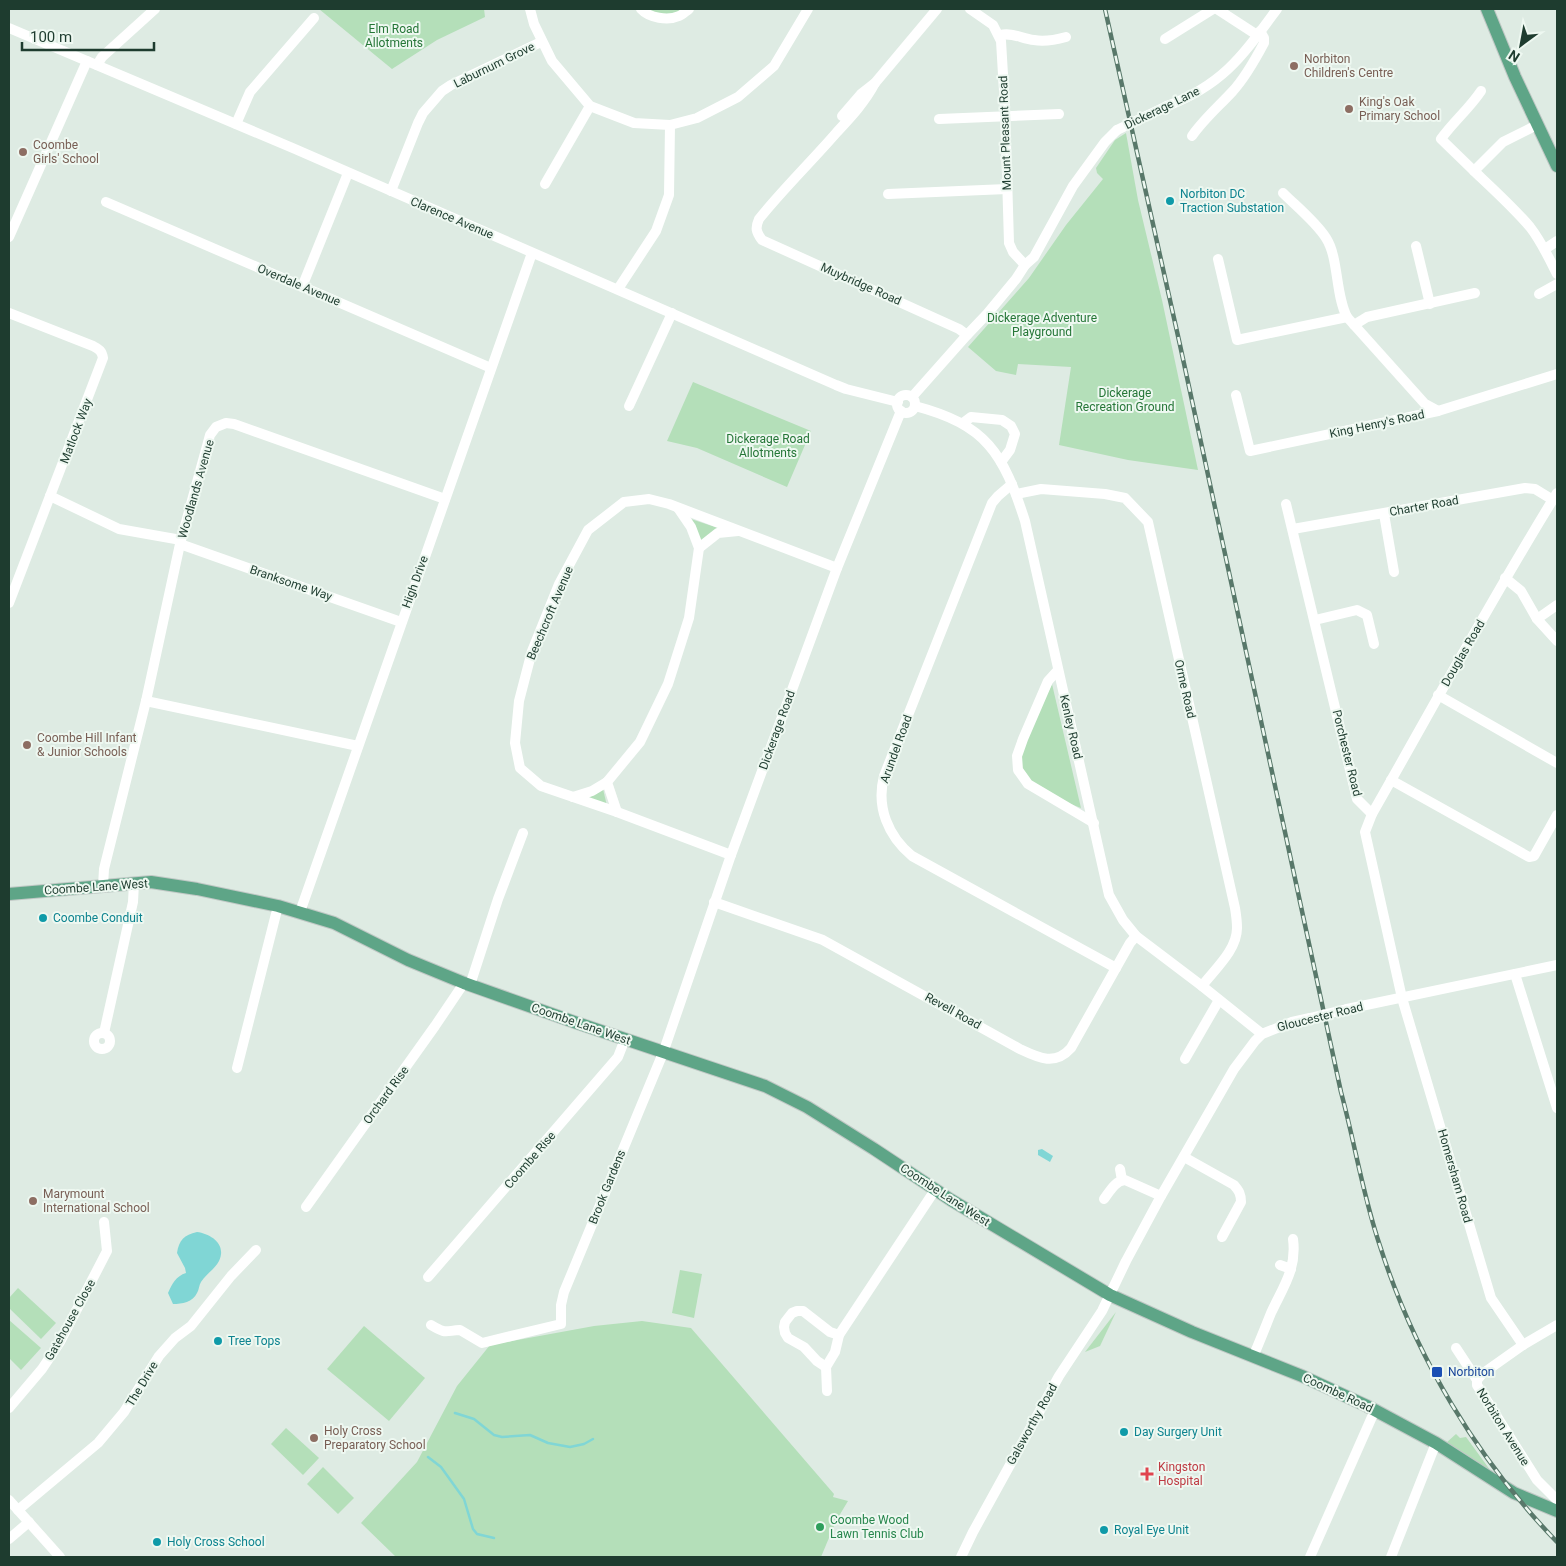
<svg xmlns="http://www.w3.org/2000/svg" width="1566" height="1566" font-family="Roboto,sans-serif">
<style>
.green{fill:#b4dfb9}
.water{fill:#80d6d5}
.lines{fill:none;stroke-linecap:round;stroke-linejoin:round}
.stream{stroke:#80d6d5;stroke-width:2.5}
.major-casing{stroke:#c0c8c5;stroke-width:14}
.minor{stroke:#fff;stroke-width:10}
.major{stroke:#5ea587;stroke-width:12}
.rail-casing{stroke:#58786a;stroke-width:4.5}
.rail{stroke:#eef8f1;stroke-width:2.5;stroke-dasharray:8;stroke-linecap:butt}
.minor-bridge{stroke:#fff;stroke-width:10}
.education-dot{fill:#8d6e63;stroke:#eef8f1;stroke-width:2}
.culture-dot{fill:#0f9aa8;stroke:#eef8f1;stroke-width:2}
.transit-dot{fill:#1a4fb4;stroke:#eef8f1;stroke-width:2}
.health-dot{fill:#e0444e;stroke:#eef8f1;stroke-width:2}
.leisure-dot{fill:#2e9e5b;stroke:#eef8f1;stroke-width:2}
.labels{text-anchor:middle;dominant-baseline:central;stroke-width:4;stroke-linejoin:round;paint-order:stroke}
.park-label{font-size:12px;fill:#257637;stroke:#eef8f1}
.education-label{font-size:12px;fill:#785e54;stroke:#eef8f1;text-anchor:start}
.street-label{font-size:12px;fill:#1e3c2f;stroke:#eef8f1}
.culture-label{font-size:12px;fill:#0d838f;stroke:#eef8f1;text-anchor:start}
.transit-label{font-size:12px;fill:#164399;stroke:#eef8f1;text-anchor:start}
.health-label{font-size:12px;fill:#be3a42;stroke:#eef8f1;text-anchor:start}
.leisure-label{font-size:12px;fill:#27864d;stroke:#eef8f1;text-anchor:start}
</style>
<rect width="100%" height="100%" fill="#deebe3"/>
<!-- green -->
<g class="green">
<path d="M319 9H484L485 17 437 40 392 69Z"/>
<path d="M641 9H689L660 18Z"/>
<path d="M1126 133 1138 200 1162 300 1198 470 1128 460 1059 445 1071 367 1018 364 1016 375 996 371 968 347 1029 278 1066 225 1103 179 1097 173 1096 168 1115 140Z"/>
<path d="M693 382 811 431 787 487 697 448 667 441Z"/>
<path d="M691 519 718 528 701 542Z"/>
<path d="M1052 684 1081 808C1065 802 1027 787 1021 769 1016 756 1045 699 1052 684Z"/>
<path d="M603 789 607 806 587 799Z"/>
<path d="M680 1270 702 1274 694 1318 672 1313Z"/>
<path d="M18 1288 56 1323 41 1339 9 1308V1298Z"/>
<path d="M1116 1312 1100 1346 1085 1352Z"/>
<path d="M9 1320 41 1348 21 1370 9 1358Z"/>
<path d="M642 1321 691 1328 834 1494 833 1497 848 1501 836 1521 821 1557H396L361 1523 417 1462 457 1386 490 1345 594 1326Z"/>
<path d="M364 1326 425 1378 389 1421 327 1369Z"/>
<path d="M286 1428 319 1458 303 1475 271 1444Z"/>
<path d="M1456 1434 1460 1438 1466 1437 1493 1474 1446 1443Z"/>
<path d="M323 1467 354 1498 338 1514 307 1484Z"/>
</g>
<!-- water -->
<g class="water">
<path d="M1042 1149 1053 1156 1050 1162 1038 1155V1150Z"/>
<path d="M197 1232C211 1234 227 1244 219 1261 215 1269 206 1274 201 1282 199 1285 199 1290 197 1293 193 1302 182 1304 173 1304L168 1293C172 1284 176 1276 186 1273L185 1268 177 1253C179 1240 184 1235 197 1232Z"/>
</g>
<g class="lines">
<!-- stream -->
<g class="stream">
<path d="M455 1413 474 1419 494 1435 502 1437 530 1435 548 1443 570 1447 584 1444 593 1439"/>
<path d="M428 1457 441 1467 464 1499 473 1529 477 1534 494 1538"/>
</g>
<defs>
<g id="major">
<path d="M1487 9 1515 77 1557 166"/>
<path d="M9 894 151 882 197 889 278 906 334 923 408 960 464 983 577 1023 765 1086 807 1107 874 1149 951 1200 1110 1295 1192 1332 1302 1376 1367 1406 1436 1443 1514 1493 1557 1511"/>
</g>
</defs>
<!-- major casing -->
<use href="#major" class="major-casing"/>
<!-- minor -->
<g class="minor">
<path d="M530 9 534 24 552 61 590 106 634 123 670 125 697 118 738 97 774 66 808 9"/>
<path d="M641 9C649 18 668 21 679 16 682 15 686 11 689 9"/>
<path d="M970 9 993 25 1001 41 1005 108 1009 243 1013 252 1025 265"/>
<path d="M1217 9 1257 35"/>
<path d="M9 28 295 149 836 385 846 389 898 402"/>
<path d="M1000 35C1013 32 1022 39 1034 40 1045 42 1055 40 1066 37"/>
<path d="M1165 39 1213 9"/>
<path d="M97 65 102 57 155 9"/>
<path d="M875 83C865 102 851 117 837 132 811 162 783 189 759 219 755 228 756 232 762 240L959 329 967 335"/>
<path d="M1167 106C1224 84 1243 55 1277 9"/>
<path d="M842 116 861 94 875 83 937 9"/>
<path d="M939 119 1059 114"/>
<path d="M236 124 250 92 314 18"/>
<path d="M1537 125 1503 142 1474 171C1492 188 1514 208 1530 227 1541 241 1549 258 1557 274"/>
<path d="M1192 136C1203 120 1218 107 1232 92 1245 78 1255 60 1264 43V38L1260 31"/>
<path d="M1474 171 1441 139C1453 122 1469 109 1481 91"/>
<path d="M545 184 590 106"/>
<path d="M391 191 418 123 423 113 442 91 451 85 541 42"/>
<path d="M1283 193C1296 206 1316 222 1326 238 1339 258 1335 294 1347 317L1425 404 1438 411"/>
<path d="M888 194 1007 189"/>
<path d="M106 202 491 368"/>
<path d="M9 237 87 61"/>
<path d="M1416 246 1430 304"/>
<path d="M1545 249 1557 241"/>
<path d="M1218 259 1237 340 1347 317"/>
<path d="M302 287 348 173"/>
<path d="M618 289 656 231 669 195 670 125"/>
<path d="M1539 294 1557 284"/>
<path d="M9 313 93 346C99 349 102 351 103 358L9 603"/>
<path d="M1354 325 1367 317 1475 293"/>
<path d="M1236 395 1250 451 1438 411 1557 374"/>
<circle cx="906" cy="404" r="9"/>
<path d="M912 397 967 335 987 314 1016 279 1025 265 1034 257 1073 186 1105 142 1117 130"/>
<path d="M629 406 672 313"/>
<path d="M915 406C987 425 1003 453 1025 521L1109 895 1123 920 1136 936 1202 986 1262 1034"/>
<path d="M963 423 971 417 1002 420 1011 426 1015 434 1010 450 1001 462"/>
<path d="M1012 484 998 496 992 503 884 776C876 807 888 836 912 856L1116 968"/>
<path d="M1016 494 1041 489 1105 494 1125 498 1148 522 1235 908C1236 914 1237 921 1237 928 1237 950 1215 969 1202 986"/>
<path d="M50 496 119 529 181 540"/>
<path d="M1286 504 1357 799 1372 814"/>
<path d="M1384 514 1394 572"/>
<path d="M1293 529 1525 488 1535 489 1553 500"/>
<path d="M180 544 401 622"/>
<path d="M699 548 718 533 738 531"/>
<path d="M1505 578 1521 591 1537 619 1557 641"/>
<path d="M1537 619 1557 605"/>
<path d="M1315 620 1357 610 1367 615 1374 644"/>
<path d="M1058 670 1048 681 1023 739 1017 756 1018 770 1028 784 1094 823"/>
<path d="M1438 695 1557 763"/>
<path d="M146 701 358 746"/>
<path d="M1391 780 1529 857 1534 856 1557 815"/>
<path d="M573 797 592 791 607 782"/>
<path d="M617 812 607 782 640 742 668 684 689 618 699 548 691 527 678 508"/>
<path d="M731 855 617 812 541 786 520 768 515 743 519 701 532 651 559 584 588 530 624 502 649 499 669 504 837 568"/>
<path d="M103 886 104 869 146 701 180 544 210 435 216 427 226 423 234 424 445 499"/>
<path d="M714 902 823 940 1020 1049C1039 1058 1055 1066 1071 1048L1130 943 1136 936"/>
<path d="M300 912 532 253"/>
<path d="M1515 974 1557 1108"/>
<path d="M470 985 498 899 523 833"/>
<path d="M1347 1009 1557 965"/>
<path d="M104 1033 133 902 134 883"/>
<circle cx="102" cy="1041" r="8"/>
<path d="M1185 1059 1219 1000"/>
<path d="M237 1068 278 906"/>
<path d="M1184 1157 1234 1185C1239 1191 1241 1194 1241 1202L1222 1237"/>
<path d="M1120 1169 1122 1180"/>
<path d="M1104 1199C1110 1191 1115 1181 1125 1180L1161 1196"/>
<path d="M306 1207 435 1026 464 983"/>
<path d="M1280 1265 1291 1269"/>
<path d="M428 1277 618 1057 625 1039"/>
<path d="M431 1325C446 1334 444 1331 460 1330L482 1343 561 1324V1305L564 1292 663 1053 731 855 837 568 901 411"/>
<path d="M1557 1325 1523 1345 1482 1374 1477 1380V1385L1537 1480 1557 1500"/>
<path d="M1523 1345 1491 1298 1402 998 1365 832 1372 814C1433 707 1492 598 1557 493"/>
<path d="M1456 1348 1477 1380"/>
<path d="M1253 1357C1259 1343 1265 1328 1271 1313 1283 1287 1297 1269 1293 1239"/>
<path d="M826 1367 817 1361 804 1347 788 1338 785 1333 784 1327 785 1322 792 1313 797 1311H803L830 1332 839 1335"/>
<path d="M827 1391 826 1367 835 1352 839 1335 935 1190"/>
<path d="M9 1408 42 1369 60 1342 107 1251 104 1222"/>
<path d="M9 1500 60 1557"/>
<path d="M18 1510 98 1443 124 1412 159 1356 175 1338 191 1326 231 1276 256 1250"/>
<path d="M9 1539 29 1522"/>
<path d="M961 1557 973 1532 1059 1376 1102 1311 1126 1261 1161 1196 1234 1069 1255 1041 1262 1034 1292 1022 1310 1018"/>
<path d="M1310 1557 1375 1410"/>
<path d="M1391 1557 1436 1443"/>
</g>
<!-- major -->
<use href="#major" class="major"/>
<defs>
<path id="rail" d="M1105 9 1180 345 1341 1092C1355 1144 1363 1196 1380 1246 1415 1356 1477 1459 1557 1542"/>
</defs>
<!-- rail casing -->
<use href="#rail" class="rail-casing"/>
<!-- rail -->
<use href="#rail" class="rail"/>
<!-- minor-bridge -->
<g class="minor-bridge">
<path d="M1117 130 1167 106"/>
<path d="M1310 1018 1347 1009"/>
</g>
</g>
<!-- markers -->
<g class="education-dot">
<circle cx="1294" cy="66" r="5"/>
<circle cx="1349" cy="109" r="5"/>
<circle cx="23" cy="152" r="5"/>
<circle cx="27" cy="745" r="5"/>
<circle cx="33" cy="1201" r="5"/>
<circle cx="314" cy="1438" r="5"/>
</g>
<g class="culture-dot">
<circle cx="1170" cy="201" r="5"/>
<circle cx="43" cy="918" r="5"/>
<circle cx="218" cy="1341" r="5"/>
<circle cx="1124" cy="1432" r="5"/>
<circle cx="1104" cy="1530" r="5"/>
<circle cx="157" cy="1542" r="5"/>
</g>
<rect class="transit-dot" x="1431" y="1366" width="12" height="12" rx="2.5"/>
<path class="health-dot" d="M1144.5 1466.5h5v5h5v5h-5v5h-5v-5h-5v-5h5z"/>
<circle class="leisure-dot" cx="820" cy="1527" r="5"/>
<g class="labels">
<!-- park labels -->
<g class="park-label">
<text x="394" y="29">Elm Road<tspan x="394" dy="14">Allotments</tspan></text>
<text x="1042" y="318">Dickerage Adventure<tspan x="1042" dy="14">Playground</tspan></text>
<text x="1125" y="393">Dickerage<tspan x="1125" dy="14">Recreation Ground</tspan></text>
<text x="768" y="439">Dickerage Road<tspan x="768" dy="14">Allotments</tspan></text>
</g>
<!-- education labels -->
<g class="education-label">
<text x="1304" y="59">Norbiton<tspan x="1304" dy="14">Children's Centre</tspan></text>
<text x="1359" y="102">King's Oak<tspan x="1359" dy="14">Primary School</tspan></text>
<text x="33" y="145">Coombe<tspan x="33" dy="14">Girls' School</tspan></text>
<text x="37" y="738">Coombe Hill Infant<tspan x="37" dy="14">&amp; Junior Schools</tspan></text>
<text x="43" y="1194">Marymount<tspan x="43" dy="14">International School</tspan></text>
<text x="324" y="1431">Holy Cross<tspan x="324" dy="14">Preparatory School</tspan></text>
</g>
<!-- street labels -->
<g class="street-label">
<text transform="translate(494 65) rotate(-26)">Laburnum Grove</text>
<text transform="translate(1162 108) rotate(-26)">Dickerage Lane</text>
<text transform="translate(1005 133) rotate(-92)">Mount Pleasant Road</text>
<text transform="translate(452 218) rotate(23)">Clarence Avenue</text>
<text transform="translate(861 284) rotate(24)">Muybridge Road</text>
<text transform="translate(299 285) rotate(23)">Overdale Avenue</text>
<text transform="translate(1377 424) rotate(-12)">King Henry's Road</text>
<text transform="translate(76 431) rotate(-69)">Matlock Way</text>
<text transform="translate(196 489) rotate(-74)">Woodlands Avenue</text>
<text transform="translate(1424 506) rotate(-10)">Charter Road</text>
<text transform="translate(415 582) rotate(-70)">High Drive</text>
<text transform="translate(291 583) rotate(19)">Branksome Way</text>
<text transform="translate(550 613) rotate(-67)">Beechcroft Avenue</text>
<text transform="translate(1463 653) rotate(-60)">Douglas Road</text>
<text transform="translate(1185 689) rotate(77)">Orme Road</text>
<text transform="translate(1071 727) rotate(77)">Kenley Road</text>
<text transform="translate(777 730) rotate(-70)">Dickerage Road</text>
<text transform="translate(896 749) rotate(-70)">Arundel Road</text>
<text transform="translate(1347 753) rotate(76)">Porchester Road</text>
<text transform="translate(96 887) rotate(-4)">Coombe Lane West</text>
<text transform="translate(953 1011) rotate(29)">Revell Road</text>
<text transform="translate(1320 1017) rotate(-14)">Gloucester Road</text>
<text transform="translate(581 1024) rotate(19)">Coombe Lane West</text>
<text transform="translate(386 1095) rotate(-54)">Orchard Rise</text>
<text transform="translate(530 1160) rotate(-49)">Coombe Rise</text>
<text transform="translate(1455 1176) rotate(74)">Homersham Road</text>
<text transform="translate(607 1187) rotate(-68)">Brook Gardens</text>
<text transform="translate(945 1195) rotate(33)">Coombe Lane West</text>
<text transform="translate(70 1320) rotate(-61)">Gatehouse Close</text>
<text transform="translate(142 1384) rotate(-59)">The Drive</text>
<text transform="translate(1338 1393) rotate(25)">Coombe Road</text>
<text transform="translate(1032 1424) rotate(-61)">Galsworthy Road</text>
<text transform="translate(1503 1427) rotate(58)">Norbiton Avenue</text>
</g>
<!-- culture labels -->
<g class="culture-label">
<text x="1180" y="194">Norbiton DC<tspan x="1180" dy="14">Traction Substation</tspan></text>
<text x="53" y="918">Coombe Conduit</text>
<text x="228" y="1341">Tree Tops</text>
<text x="1134" y="1432">Day Surgery Unit</text>
<text x="1114" y="1530">Royal Eye Unit</text>
<text x="167" y="1542">Holy Cross School</text>
</g>
<!-- transit labels -->
<g class="transit-label">
<text x="1448" y="1372">Norbiton</text>
</g>
<!-- health labels -->
<g class="health-label">
<text x="1158" y="1467">Kingston<tspan x="1158" dy="14">Hospital</tspan></text>
</g>
<!-- leisure labels -->
<g class="leisure-label">
<text x="830" y="1520">Coombe Wood<tspan x="830" dy="14">Lawn Tennis Club</tspan></text>
</g>
</g>
<!-- border -->
<rect width="1566" height="1566" fill="none" stroke="#1e3c2f" stroke-width="20"/>
<!-- north arrow -->
<g transform="translate(1521 45) rotate(212)" stroke="#eef8f1" stroke-width="4" paint-order="stroke">
<path d="M0-4L9 19L0 12L-9 19Z" fill="#1e3c2f"/>
<text y="-8" font-size="14" font-weight="bold" text-anchor="middle" fill="#1e3c2f">N</text>
</g>
<!-- scale -->
<path d="M22 42v8h132v-8" fill="none" stroke="#1e3c2f" stroke-width="2.5"/>
<text x="30" y="42" font-size="15" fill="#1e3c2f" stroke="#eef8f1" stroke-width="4" paint-order="stroke">100 m</text>
</svg>
